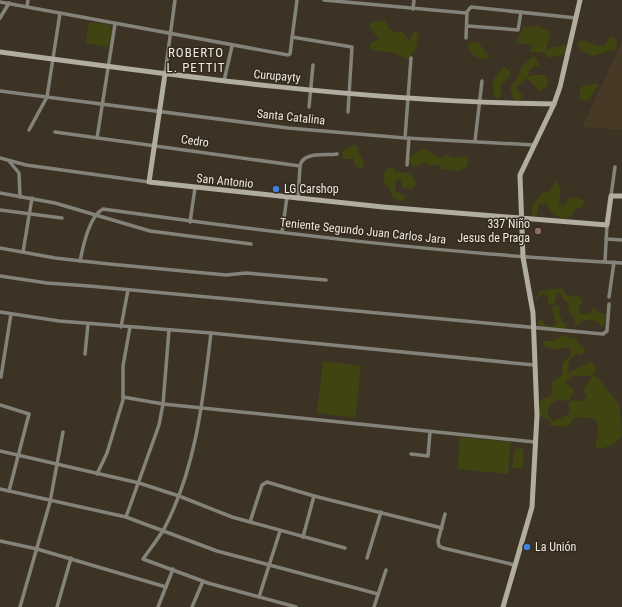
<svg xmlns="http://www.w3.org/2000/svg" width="622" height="607" font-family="'Roboto Condensed',sans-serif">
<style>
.built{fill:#463925}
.green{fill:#3f4411;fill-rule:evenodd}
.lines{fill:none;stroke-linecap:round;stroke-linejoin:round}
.street{stroke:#84837a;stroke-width:3.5}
.secondary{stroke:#b1aea1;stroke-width:5}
.shop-dot{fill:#3f7fe0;stroke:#33291c;stroke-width:1.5}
.education-dot{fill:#8d6e63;stroke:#33291c;stroke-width:1.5}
.labels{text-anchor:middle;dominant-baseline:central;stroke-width:3;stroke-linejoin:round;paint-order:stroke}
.street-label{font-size:12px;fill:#efe9e0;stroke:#33291c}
.poi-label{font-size:12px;fill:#efe9e0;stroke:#33291c;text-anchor:start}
.neighbourhood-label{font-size:13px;letter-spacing:1px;fill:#efe9e0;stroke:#33291c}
</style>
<rect width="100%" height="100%" fill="#3d3325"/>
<!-- built -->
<path class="built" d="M622 42V130L582 127Z"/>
<!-- green -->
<g class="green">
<path d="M380 20 385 21 389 29 396 33 401 31 407 37 409 41 414 31 419 32 416 48 408 59 390 52 375 51 369 47 372 42 380 40 370 28V22H378Z"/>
<path d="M89 22 110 25 112 31 108 47 86 43Z"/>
<path d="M539 24 541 28 548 30 551 33 546 49 564 45 567 48V54L548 58 545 53 530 52 533 45 518 43 516 41 524 26 533 27Z"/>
<path d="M611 37 616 38 617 49 591 56 580 49 577 44 582 40 598 46 604 45Z"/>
<path d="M478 42 490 58 480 59 473 55 467 48 469 43Z"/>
<path d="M533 56 535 57 540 66H535L530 69 528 77 533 75H545L548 79 547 86 540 91 527 78 515 88 523 96 518 101 513 98 510 87 516 80 522 66Z"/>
<path d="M504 66 511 72 508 78 500 86 502 96 497 99 494 97 493 80Z"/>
<path d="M599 83 590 98 585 101 579 99 581 88 583 86Z"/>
<path d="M354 145 358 147 359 154 364 161 363 169 356 167 353 159H343L342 151Z"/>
<path d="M422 149 429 151 440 159 447 155 454 158 466 156 468 158 467 166 460 171 442 169 438 164 429 166 425 162 415 168 408 163 409 157Z"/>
<path d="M388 167 393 168 396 172 410 173 415 180 416 185 412 189 403 188 400 179 395 181 396 192 403 194 405 197 402 202 393 198 389 187 384 184 383 175Z"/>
<path d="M555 182H557L561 190 559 203 560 205 566 204 568 198C573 197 581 198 584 201L582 207 574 210 572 215 567 219C557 217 551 214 547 204L542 203 539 204 537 215 533 216C527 206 538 200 543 192H549Z"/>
<path d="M560 288 563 289 567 296C574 296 581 294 582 303L578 309 581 314H590L592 307 600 313 606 314 604 326 602 327 596 321C584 320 584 319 575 327L574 317 568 311 569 303 564 300 560 293H557L555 303 549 305 548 303V297L544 293 539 296 536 301V298L540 291Z"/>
<path d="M555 305 560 306 559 314 563 322 568 325 565 329 541 328 538 324 540 318 542 319 546 326H555L556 321 552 310Z"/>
<path d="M563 335 574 339 576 337 577 342 585 350 581 355 576 354 569 360 568 371 566 373C576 371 582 365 591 362L595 365 596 371 592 376 597 377 620 405 622 436C617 444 605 449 595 449L598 432 597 421 587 417 574 418 569 425 564 427 548 425 552 421 537 415 541 399 551 396 553 391 551 386 553 381 563 374C560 364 565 361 571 354L570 348 564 347C558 350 552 349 545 347L542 341H553ZM574 376H592L583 390 587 397 583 401 572 400 568 404 570 409 569 414 553 421C543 413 548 405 558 400L564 401 569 400 574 390 565 383Z"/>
<path d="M323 361 361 366 355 418 317 413Z"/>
<path d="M460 437 511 442 508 474 457 469Z"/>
<path d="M515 448 524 449 522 469 512 468Z"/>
</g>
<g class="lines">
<!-- street -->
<g class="street">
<path d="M324 0 466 13 471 7 576 18"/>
<path d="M0 2 288 55 290 54 297 0"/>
<path d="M27 6 28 0"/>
<path d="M413 9 414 0"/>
<path d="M0 18 9 3"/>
<path d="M468 26 518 30 521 12"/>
<path d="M292 37 352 47 348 112"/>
<path d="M466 38 467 12"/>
<path d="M165 74 175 0"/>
<path d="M224 81 232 46"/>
<path d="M0 91 288 128 405 138 534 145"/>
<path d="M309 107 313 65"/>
<path d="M29 130 47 97 60 13"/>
<path d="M55 132 300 166 298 199"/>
<path d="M97 138 115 24"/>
<path d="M405 138 411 58"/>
<path d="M475 141 482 81"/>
<path d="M0 158 26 165 149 182"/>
<path d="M9 161 19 173 20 197"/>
<path d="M407 165 409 138"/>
<path d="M300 166C303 151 325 156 337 154"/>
<path d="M0 193 55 203 150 231 251 244"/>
<path d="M611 196 615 167"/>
<path d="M0 210 62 218"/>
<path d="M190 222 195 188"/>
<path d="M282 232 287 197"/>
<path d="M606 239 622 240"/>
<path d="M0 248 55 258 109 264 226 275 246 273 326 280"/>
<path d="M23 252 32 198"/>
<path d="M80 261C83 247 89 216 103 209 275 233 448 254 622 263"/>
<path d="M605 261 607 225"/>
<path d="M0 276 47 283 89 286 603 334 607 331 609 304"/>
<path d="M609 297 614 262"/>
<path d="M0 312 59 321 211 333 534 365"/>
<path d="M121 327 128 290"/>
<path d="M211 333C203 400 196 468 164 529 158 539 150 549 143 559L208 583 296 607"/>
<path d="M85 354 88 324"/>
<path d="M1 377 11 314"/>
<path d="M123 397 163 404 535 442"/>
<path d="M0 405 29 414 9 491"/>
<path d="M0 451 139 483 179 496 232 517 345 548"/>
<path d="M411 454 428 456 430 432"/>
<path d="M97 474 107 453 123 400V366L130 327"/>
<path d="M0 489 126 517 217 551 378 594"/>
<path d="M445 514 438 541 439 546 443 548 515 565"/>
<path d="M126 517 159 425 163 404 169 330"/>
<path d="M250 522 262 485 267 482 314 496 442 528"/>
<path d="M303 537 314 496"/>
<path d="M0 541 37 549 166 587"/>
<path d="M367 558 381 512"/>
<path d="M259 597 280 531"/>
<path d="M20 607 50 502 63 432"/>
<path d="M57 607 71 558"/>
<path d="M158 607 173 569"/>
<path d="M192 607 203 581"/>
<path d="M374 607 386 570"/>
</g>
<!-- secondary -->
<g class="secondary">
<path d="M0 52C184 77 369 102 554 104"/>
<path d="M165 74 149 182 383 207 607 225 611 196H622"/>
<path d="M503 607 532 507 537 415 533 313 523 257 520 175 554 104 560 87 580 0"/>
</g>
</g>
<!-- markers -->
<g class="shop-dot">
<circle cx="276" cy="189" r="4"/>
<circle cx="527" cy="547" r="4"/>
</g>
<circle class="education-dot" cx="538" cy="231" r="4"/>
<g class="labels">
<!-- street labels -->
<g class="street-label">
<text transform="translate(277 76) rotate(5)">Curupayty</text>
<text transform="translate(291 117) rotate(6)">Santa Catalina</text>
<text transform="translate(195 141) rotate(8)">Cedro</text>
<text transform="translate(225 181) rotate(6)">San Antonio</text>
<text transform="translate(363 231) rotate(6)">Teniente Segundo Juan Carlos Jara</text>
</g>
<!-- poi labels -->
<g class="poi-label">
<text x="284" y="189">LG Carshop</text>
<text x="530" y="224" text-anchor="end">337 Niño<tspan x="530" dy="14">Jesus de Praga</tspan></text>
<text x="535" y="547">La Unión</text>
</g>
<!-- neighbourhood labels -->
<g class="neighbourhood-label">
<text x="196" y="52">ROBERTO<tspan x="196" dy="15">L. PETTIT</tspan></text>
</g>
</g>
</svg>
